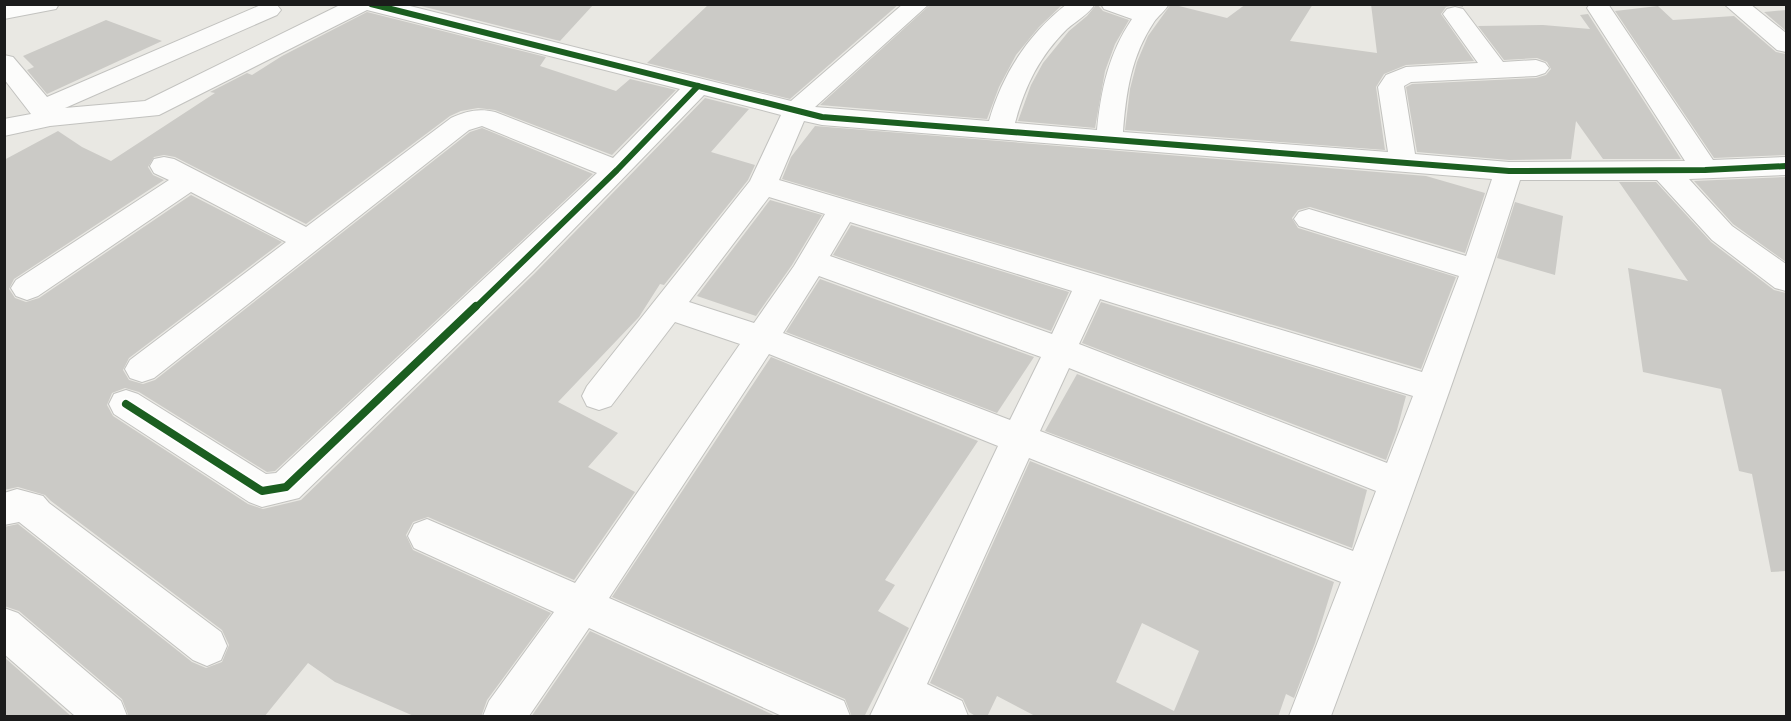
<svg xmlns="http://www.w3.org/2000/svg" width="1791" height="721" font-family="Helvetica,sans-serif">
<style>
.building{fill:#cbcac6;fill-rule:evenodd}
.lines{fill:none;stroke-linecap:round;stroke-linejoin:round}
.minor-casing{stroke:#c2c2bf;stroke-width:2}
.minor{fill:#fcfcfb;fill-rule:evenodd}
.cycleway-far1-casing{stroke:#fff;stroke-width:9}
.cycleway-casing{stroke:#fff;stroke-width:12}
.cycleway-far1{stroke:#1b5e20;stroke-width:6}
.cycleway{stroke:#1b5e20;stroke-width:8}
</style>
<rect width="100%" height="100%" fill="#e9e8e3"/>
<!-- building -->
<g class="building">
<path d="M413 4H594L560 41Z"/>
<path d="M709 4H899L790 99 647 63Z"/>
<path d="M931 4H1063L1039 27 1016 55 999 87 987 119 820 105Z"/>
<path d="M1097 4 1103 11 1129 20 1115 44 1105 71 1095 128 1018 121 1031 85 1043 63 1069 31 1087 16Z"/>
<path d="M1171 4 1227 18 1246 4H1313L1290 41 1377 53 1371 4H1463V7L1454 5 1446 7 1441 14 1474 61 1406 65 1384 74 1376 87 1385 150 1125 130 1130 89 1137 62 1148 36Z"/>
<path d="M1658 6 1673 20 1734 16 1776 52 1786 54V155L1714 158 1615 11Z"/>
<path d="M1786 10V31L1764 12Z"/>
<path d="M367 12 546 57 540 66 616 91 630 79 676 90 612 155 495 110 478 108 461 111 450 116 306 224 175 157 164 155 154 157 148 167 153 175 164 180 14 279 9 289 15 298 26 302 39 298 191 195 282 242 129 358 123 370 129 380 143 384 155 380 470 132 482 128 593 174 275 471 267 472 139 392 125 388 112 393 107 405 113 416 248 504 263 509 301 500 535 273 705 98 749 109 711 152 755 165 748 180 664 285 660 284 639 317 558 402 618 433 588 467 635 492 574 580 428 517 413 522 406 535 413 550 551 613 487 700 481 717H416L335 682 308 663 264 717H129L122 699 19 611 4 606V527L18 524 192 662 206 668 222 662 229 645 222 630 51 501 45 495 18 487 4 490V160L58 131 82 147 111 161 215 93 210 92 247 73 252 75 282 56Z"/>
<path d="M1588 14 1681 159H1603L1576 121 1571 159 1509 160 1417 152 1406 87 1412 84 1536 78 1546 75 1551 69 1547 62 1537 58 1504 60 1478 26 1543 25 1590 29 1580 15Z"/>
<path d="M106 20 162 41 47 94 27 70 34 67 23 56Z"/>
<path d="M815 126 1426 176 1485 193 1465 253 1310 207 1298 210 1292 218 1298 228 1456 277 1421 369 782 179 791 157Z"/>
<path d="M1786 177V262L1733 224 1694 181Z"/>
<path d="M1619 182H1656L1711 242 1774 290 1786 293V571L1771 572 1752 474 1739 471 1721 389 1643 372 1628 268 1688 281Z"/>
<path d="M770 200 822 215 792 265 756 316 697 296Z"/>
<path d="M1515 202 1563 216 1555 275 1497 258Z"/>
<path d="M851 225 1069 292 1051 331 833 255Z"/>
<path d="M820 279 1034 357 997 413 786 332Z"/>
<path d="M1101 302 1406 396 1397 430 1386 460 1082 343Z"/>
<path d="M771 357 978 441 885 580 895 585 878 611 909 628 864 717H852L845 699 612 597Z"/>
<path d="M1077 374 1367 490 1352 548 1045 431Z"/>
<path d="M1030 461 1334 582 1315 643 1294 698 1286 694 1278 717H1037L997 696 987 717H977L969 712 963 699 930 683ZM1142 623 1199 651 1174 711 1116 682Z"/>
<path d="M590 631 778 717H531Z"/>
<path d="M4 657 72 717H4Z"/>
</g>
<g class="lines">
<defs>
<g id="minor">
<path d="M59 4 56 9 4 19V5Z"/>
<path d="M263 4 277 5 281 10 277 15 65 108 145 101 342 4H402L791 101 903 4H929L815 107 989 121C1002 75 1028 34 1067 4H1095C1089 14 1076 21 1067 29 1039 57 1025 86 1015 123L1097 130C1101 89 1109 53 1132 19L1104 9 1101 4H1169C1165 11 1158 16 1154 22 1131 56 1126 93 1123 132L1388 152 1378 87 1386 75 1406 67 1478 63 1443 14 1447 9 1455 7 1463 9 1503 62 1536 60 1545 63 1549 68 1545 73 1536 76 1411 82 1404 86 1415 154 1509 162 1685 161 1587 8 1590 4H1608L1713 160 1786 157V175L1689 179 1732 226 1786 264V291L1775 288 1712 240 1657 180H1520C1463 361 1397 538 1331 716H1289L1341 582 1029 458 927 684 962 701 968 716H870L998 446 769 354 609 598 844 701 850 716H782L589 628 529 716H483L489 701 554 612 414 548 408 536 414 524 427 519 575 583 740 344 675 322 611 406 599 410 587 406 582 396 587 386 750 181 781 115 704 95 533 271 299 498 262 507 249 502 114 414 109 404 114 394 126 390 138 394 266 474 276 473 597 173 482 126 469 130 154 378 142 382 130 378 125 369 130 360 286 242 191 192 38 296 27 300 16 296 11 288 16 280 169 180 154 173 150 166 154 159 164 157 174 159 306 227 451 118C466 111 479 108 495 112L613 158 680 89 367 10 159 115 50 126 4 136V119L31 114 4 79V55L13 57 47 97ZM804 121 822 125 1492 179 1466 256 1309 209 1299 212 1294 219 1299 226 1459 276 1422 372 779 180ZM769 197 825 214 794 266 754 323 689 302ZM850 222 1072 291 1052 334 830 256ZM819 276 1041 357 1010 420 783 333ZM1100 299 1413 396 1387 463 1079 344ZM1069 368 1376 491 1353 551 1040 431Z"/>
<path d="M1724 4H1750L1786 33V52L1777 50Z"/>
<path d="M17 489 43 496 49 503 221 632 227 646 221 660 207 666 193 660 19 522 4 525V493Z"/>
<path d="M4 608 18 613 121 701 127 716H75L4 654Z"/>
</g>
</defs>
<!-- minor casing -->
<use href="#minor" class="minor-casing"/>
<!-- minor -->
<use href="#minor" class="minor"/>
<defs>
<g id="cycleway-far1">
<path d="M371 4 822 117 1509 171 1705 170 1786 166"/>
<path d="M475 308 617 170 698 86"/>
</g>
<path id="cycleway" d="M126 404 262 491 286 487 476 306"/>
</defs>
<!-- cycleway-far1 casing -->
<use href="#cycleway-far1" class="cycleway-far1-casing"/>
<!-- cycleway casing -->
<use href="#cycleway" class="cycleway-casing"/>
<!-- cycleway-far1 -->
<use href="#cycleway-far1" class="cycleway-far1"/>
<!-- cycleway -->
<use href="#cycleway" class="cycleway"/>
</g>
<!-- border -->
<rect width="1791" height="721" fill="none" stroke="#1b1b1b" stroke-width="12"/>
</svg>
